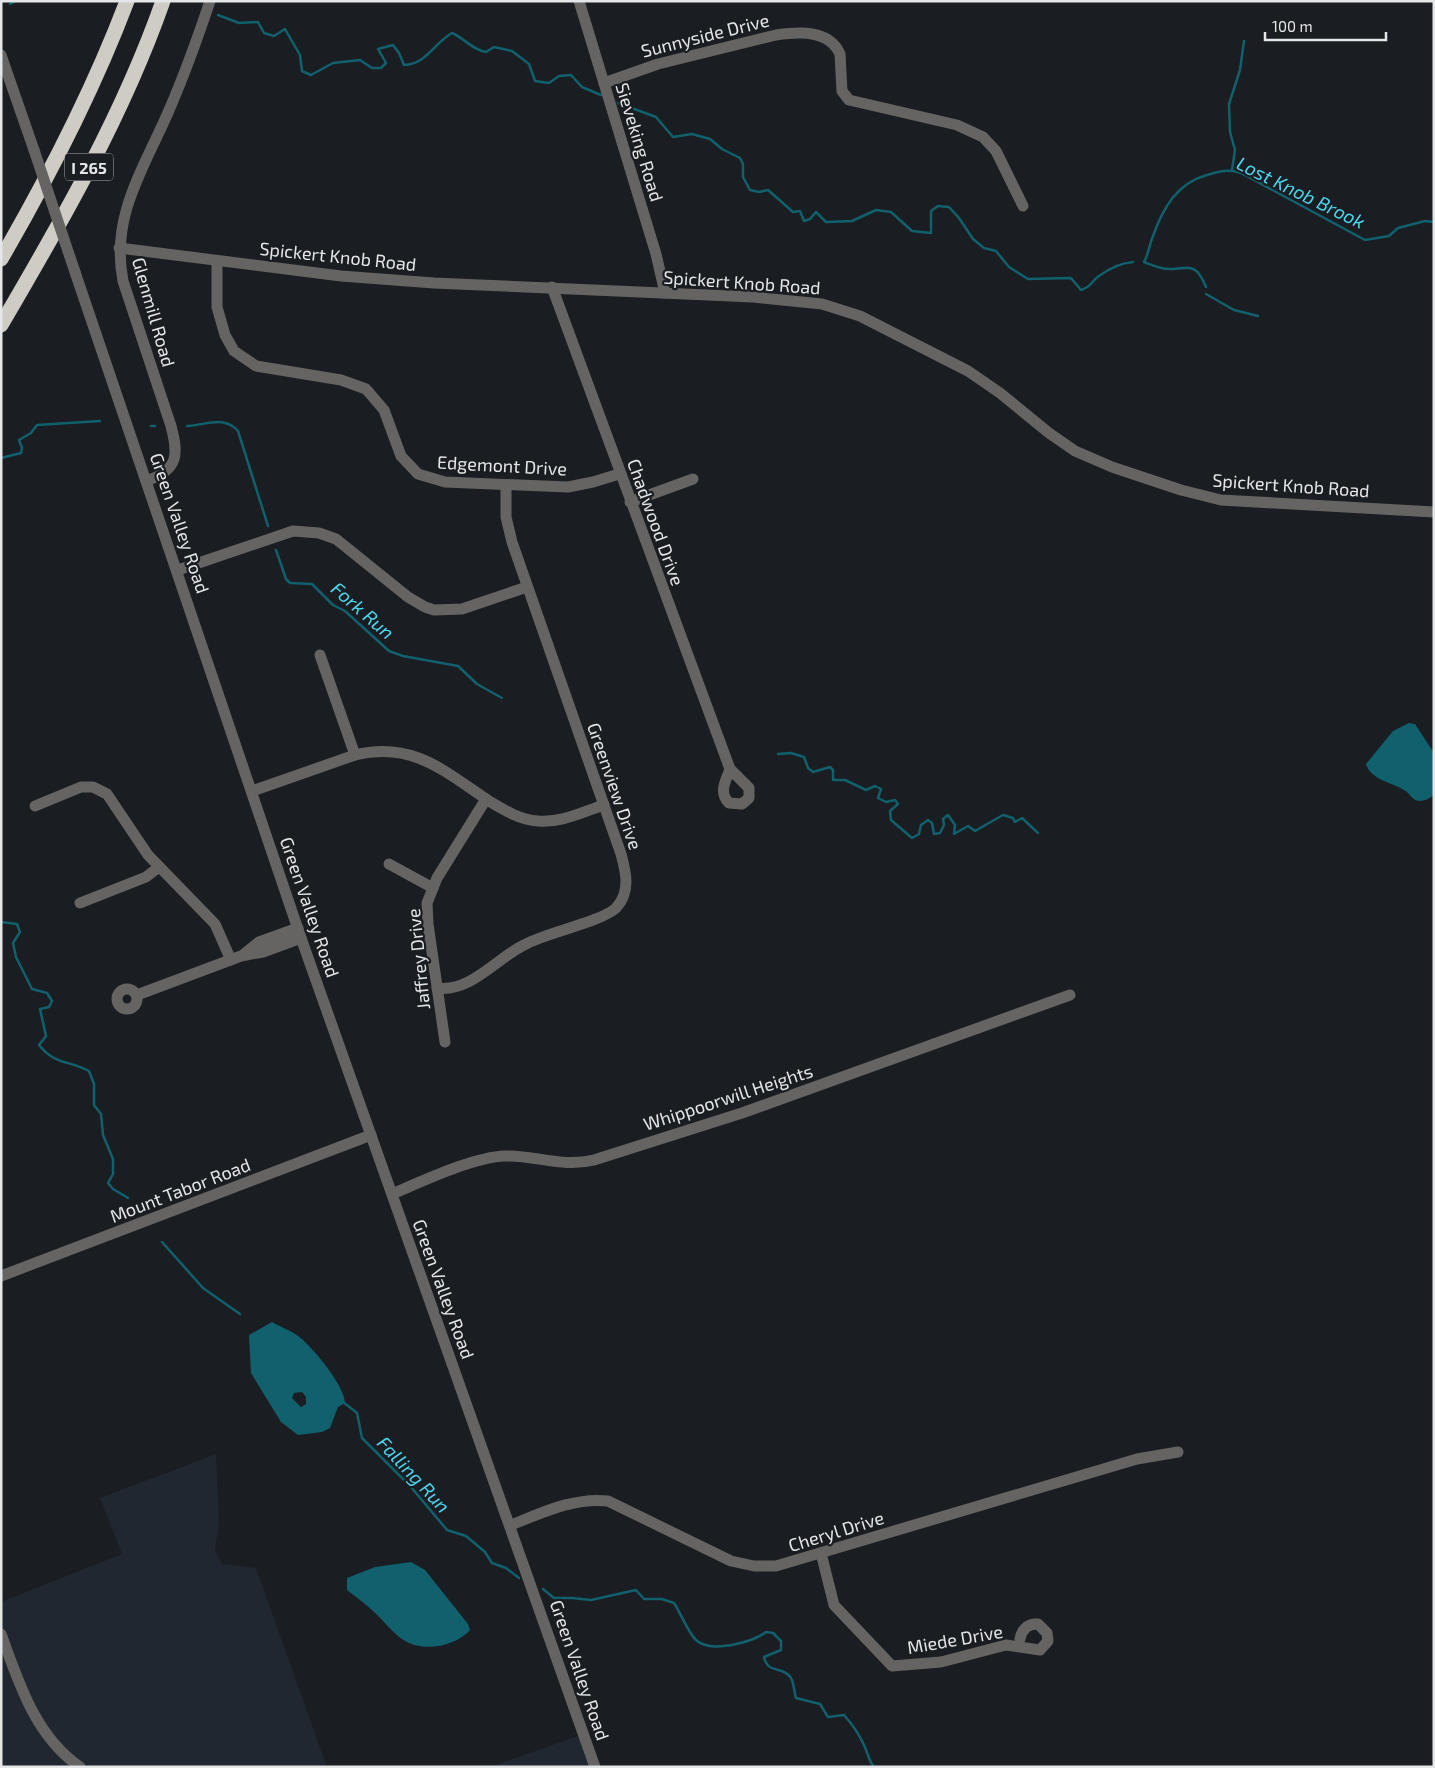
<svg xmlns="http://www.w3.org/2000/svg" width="1435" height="1768" font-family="'Exo 2',sans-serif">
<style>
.built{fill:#212730}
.water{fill:#10606e;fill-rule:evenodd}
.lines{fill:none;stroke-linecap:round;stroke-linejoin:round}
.stream{stroke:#10606e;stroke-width:2.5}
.minor{stroke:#666462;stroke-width:11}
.highway{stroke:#cfcbc5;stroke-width:15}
.minor-bridge{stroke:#666462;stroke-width:11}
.labels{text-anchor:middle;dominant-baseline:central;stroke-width:4.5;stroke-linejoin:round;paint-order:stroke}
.shield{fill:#1a1d21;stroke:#a7aaac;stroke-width:1}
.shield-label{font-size:16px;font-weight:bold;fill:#e4e6e8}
.street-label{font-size:18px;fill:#e4e6e8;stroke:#1a1d21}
.water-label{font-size:19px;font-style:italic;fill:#49d6ef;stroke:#1a1d21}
</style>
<rect width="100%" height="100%" fill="#1a1d21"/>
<!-- built -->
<g class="built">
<path d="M216 1454 219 1521 215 1551 222 1564 256 1568 327 1767H1V1602L122 1554 100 1498Z"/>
<path d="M583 1734 595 1767H473L496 1765Z"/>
</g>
<!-- water -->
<g class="water">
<path d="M1409 723 1415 724 1434 753V795C1430 798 1425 801 1420 801 1412 801 1410 793 1404 790 1391 782 1371 780 1366 764L1393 731Z"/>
<path d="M272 1322C281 1327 294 1332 302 1339 316 1352 344 1385 345 1403L338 1407 330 1428 322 1432 298 1435 281 1422 251 1373 249 1335ZM302 1392 306 1397V1404L301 1407 292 1398 294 1393Z"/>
<path d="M411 1562 425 1570 468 1624 470 1630C455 1647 421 1653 402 1639 392 1632 383 1620 374 1612 366 1604 356 1597 347 1590V1578L375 1567Z"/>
</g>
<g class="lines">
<!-- stream -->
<g class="stream">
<path d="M10 4 16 1"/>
<path d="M218 15 239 23 258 22 264 33 274 36 285 29 300 55 302 71 311 75 333 63 360 60 372 68H381L386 63 378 49 393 45 399 53 404 65C427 64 434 43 452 33 464 38 474 51 486 52L494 47 512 51 529 64 535 81 549 83 559 76 571 75 582 87 601 95"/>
<path d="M618 103 656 117 673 137 692 134 710 139 722 149 740 158 743 164V177L750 190 759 192 768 190 793 212 800 211 804 221 810 219 816 212 826 222 852 221 876 210 891 212 912 231 931 233V211L938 206 949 207 959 218 973 239 984 248 996 251 1009 267 1028 279 1071 278 1081 290C1094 285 1090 282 1099 276 1110 268 1121 263 1133 262"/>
<path d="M1232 170 1235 150 1230 132 1229 104 1240 70 1244 41"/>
<path d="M1206 287C1197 265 1192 267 1172 269 1162 270 1152 265 1144 262 1149 253 1149 245 1153 236 1163 208 1177 183 1207 175 1220 171 1228 169 1241 173L1365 240 1389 236 1398 228 1425 221 1434 222"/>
<path d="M1206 294 1234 310 1258 316"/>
<path d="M151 426H155"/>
<path d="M187 426C207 425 224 415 238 431L268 526"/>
<path d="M1 458 21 453 22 448 19 440 31 433 37 425 100 421"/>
<path d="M276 550 286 579 290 583 312 584 333 605 345 611 389 651 403 656 458 666 477 684 502 698"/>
<path d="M778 754 791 753 804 757 808 768 813 772 830 767 833 770V780H845L866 790 875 786 881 789 878 798 886 802 895 800 898 804 890 811 891 820 912 838 919 834 921 825 928 820 932 823 934 834 940 833 944 825 943 819 948 815 955 825 954 834 968 826 975 831 1003 815 1013 818 1015 822 1022 818 1038 833"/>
<path d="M1 922 17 924 20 932 13 943 16 957 32 989 47 993 52 1001 49 1007 40 1009 46 1036 39 1045C55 1065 68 1060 89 1071L94 1084V1105L101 1114 103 1135 113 1159V1174L108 1183 113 1189 128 1198"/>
<path d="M162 1242 203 1288 240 1314"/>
<path d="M343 1402 357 1413 362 1438 411 1487 447 1530 466 1536 485 1552 492 1563 506 1568 519 1578"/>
<path d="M543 1589 554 1598H572L591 1600 636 1590 644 1599H662L674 1603C680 1612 689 1634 696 1640 711 1654 753 1642 766 1632L773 1633 781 1641V1650L764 1657C768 1675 782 1665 791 1678 794 1683 794 1692 796 1698L820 1704 828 1717 844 1715C852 1724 859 1734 864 1745 868 1753 868 1760 874 1767"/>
</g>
<!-- minor -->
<g class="minor">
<path d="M579 1 656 254 665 293"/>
<path d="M1 55 34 150"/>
<path d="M604 83 658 64 776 35C798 32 829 29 840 54L842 91 849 100 957 125 983 137 996 151 1023 206"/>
<path d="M119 248 341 276 434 283 753 297 822 304 860 316 968 371 1000 393 1049 433 1075 451 1112 467 1181 490 1221 500 1434 512"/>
<path d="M217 261V307L225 335 234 351 256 366 341 380 366 389 384 410 401 456 418 474 445 482 568 487 593 482 619 474"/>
<path d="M75 272 301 938 595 1767"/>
<path d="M552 287 730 769"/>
<path d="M146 481C178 470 179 456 171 426L123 281C110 215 145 167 170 108 185 73 198 37 210 1"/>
<path d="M630 502 693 479"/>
<path d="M178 570 293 531 319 533 336 539 408 597 425 607 434 610 462 609 527 587"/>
<path d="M320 655 355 755"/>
<path d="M730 769 749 788V798L742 804 729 803C718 792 726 781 730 769Z"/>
<path d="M252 791 355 755C413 741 444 771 489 801 504 810 520 820 538 821 562 823 582 812 604 805"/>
<path d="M35 806 81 787H93L107 794 148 855 215 924 231 960"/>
<path d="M389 864 433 888"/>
<path d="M80 903 146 877 159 867"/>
<path d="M244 954 259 942 298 928"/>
<path d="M437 988C470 993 497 958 524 945 547 932 599 923 616 908 631 892 626 872 621 854L512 542 506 517V485"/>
<circle cx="127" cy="999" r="10"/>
<path d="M137 995 241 956 263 952 301 938"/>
<path d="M445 1042 428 924 427 903 437 878 486 799"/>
<path d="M392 1194C423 1181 473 1157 505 1156 536 1155 563 1168 594 1160L742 1113 1070 995"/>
<path d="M1 1276 371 1135"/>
<path d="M511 1525C542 1513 574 1497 608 1501L731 1561 754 1566H776L1137 1459 1178 1452"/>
<path d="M821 1553 834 1605 892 1666 941 1662 1006 1645 1040 1650 1048 1641 1047 1633 1038 1624C1028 1623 1022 1629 1020 1639"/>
<path d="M1 1634C19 1683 35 1736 80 1767"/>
</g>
<!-- highway -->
<g class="highway">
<path d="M1 259C49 176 93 91 127 1"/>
<path d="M1 325C62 221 123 115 163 1"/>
</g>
<!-- minor-bridge -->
<path class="minor-bridge" d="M34 150 75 272"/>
</g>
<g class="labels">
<!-- shield labels -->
<rect class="shield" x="65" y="153.5" width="48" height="27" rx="4"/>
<g class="shield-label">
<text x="89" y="167">I 265</text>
</g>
<!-- street labels -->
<g class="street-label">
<text transform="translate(705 35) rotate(-14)">Sunnyside Drive</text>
<text transform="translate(640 142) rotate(73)">Sieveking Road</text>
<text transform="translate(338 256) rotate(6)">Spickert Knob Road</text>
<text transform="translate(742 282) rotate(4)">Spickert Knob Road</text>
<text transform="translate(154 312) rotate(74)">Glenmill Road</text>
<text transform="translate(502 465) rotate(3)">Edgemont Drive</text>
<text transform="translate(1291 485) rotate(4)">Spickert Knob Road</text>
<text transform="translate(656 522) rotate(70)">Chadwood Drive</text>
<text transform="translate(180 523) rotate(71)">Green Valley Road</text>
<text transform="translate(615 786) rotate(71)">Greenview Drive</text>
<text transform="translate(310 907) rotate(71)">Green Valley Road</text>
<text transform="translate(418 959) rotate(-96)">Jaffrey Drive</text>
<text transform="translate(728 1097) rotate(-18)">Whippoorwill Heights</text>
<text transform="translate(180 1190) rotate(-21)">Mount Tabor Road</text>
<text transform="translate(444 1289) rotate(70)">Green Valley Road</text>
<text transform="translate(836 1531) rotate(-17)">Cheryl Drive</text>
<text transform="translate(955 1639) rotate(-10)">Miede Drive</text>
<text transform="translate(580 1670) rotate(71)">Green Valley Road</text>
</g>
<!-- water labels -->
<g class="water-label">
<text transform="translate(1301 192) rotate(26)">Lost Knob Brook</text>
<text transform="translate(363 610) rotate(41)">Fork Run</text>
<text transform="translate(414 1474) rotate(47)">Falling Run</text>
</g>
</g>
<!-- border -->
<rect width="1435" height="1768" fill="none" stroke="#e4e6e8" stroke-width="5"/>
<!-- scale -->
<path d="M1265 32v8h121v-8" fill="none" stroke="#e4e6e8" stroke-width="2.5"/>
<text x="1272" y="32" font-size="15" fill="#e4e6e8" stroke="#1a1d21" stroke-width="4" paint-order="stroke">100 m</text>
</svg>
